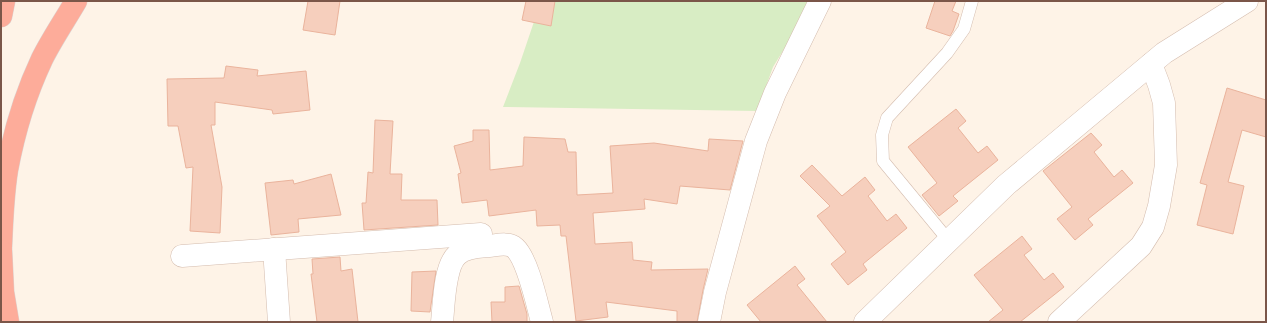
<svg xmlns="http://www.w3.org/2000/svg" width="1267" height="323" font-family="'Titillium Web',sans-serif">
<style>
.green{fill:#d8edc4}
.building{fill:#f6cfbd;stroke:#eab39c}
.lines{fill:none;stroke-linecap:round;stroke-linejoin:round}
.service-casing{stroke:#d4bcae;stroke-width:13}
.minor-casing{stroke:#d4bcae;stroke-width:23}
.motorway-casing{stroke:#ddd3d0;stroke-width:23}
.service{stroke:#fff;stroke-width:12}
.minor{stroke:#fff;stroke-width:22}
.motorway{stroke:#fdac9a;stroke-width:22}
</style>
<rect width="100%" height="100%" fill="#fef3e7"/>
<!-- green -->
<path class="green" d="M541 1H810L802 20 773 67 757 111 503 107 520 63Z"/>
<!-- building -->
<g class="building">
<path d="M308 1H340L335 35 303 30Z"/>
<path d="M526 1H555L551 26 522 20Z"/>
<path d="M935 1H956L952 11 959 14 953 31 950 36 926 28Z"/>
<path d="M226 66 258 70 257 76 306 71 310 110 273 114 272 110 215 102V125H211L222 187 220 233 190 231 193 167 186 168 178 126H168L167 79 224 78Z"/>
<path d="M1227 88 1266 100V137L1242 130 1228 182 1244 186 1233 234 1197 225 1207 185 1200 183Z"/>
<path d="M956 109 966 121 958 128 978 153 987 146 998 160 953 196 958 201 939 216 922 195 937 183 908 147Z"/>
<path d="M375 120 393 121 390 174H402L401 200H437L438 225 364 230 362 203H366L368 172 373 173Z"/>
<path d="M473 130H489L490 170 523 166 524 137 565 139 568 152H576L577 195 613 193 610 146 654 143 708 151 709 139 743 141 730 190 680 186 677 204 644 199 645 209 593 213 595 244 632 242 633 260 652 262 651 270 708 269 703 290 697 322H677V311L606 302 608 317 576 321 566 236H561L560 225 537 226 536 210 489 216 487 200 462 203 458 174 461 173 454 146 473 141Z"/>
<path d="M1091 133 1102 145 1094 152 1114 177 1122 170 1133 183 1088 219 1093 225 1075 240 1057 219 1072 207 1043 171Z"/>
<path d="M812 165 842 196 865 177 875 190 868 196 887 221 896 214 907 228 863 264 867 270 848 285 831 264 846 252 817 216 830 206 800 176Z"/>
<path d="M331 174 341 215 298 219 299 232 271 235 265 183 293 180 294 184Z"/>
<path d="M1022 236 1032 249 1024 255 1044 280 1053 273 1064 287 1020 322H988L1003 310 974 275Z"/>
<path d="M340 257 341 271 352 269 358 322H317L311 274H313L312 259Z"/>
<path d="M795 266 805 279 797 285 827 322H761L747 305Z"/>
<path d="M436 271 430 312 411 311 412 272Z"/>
<path d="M519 286 527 314V322H492L491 302H505V287Z"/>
</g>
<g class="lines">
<defs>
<path id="service" d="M949 241 883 161 882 135 887 118 947 53 964 29 972 1"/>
<g id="minor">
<path d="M274 249 279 322"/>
<path d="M182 256 481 234"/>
<path d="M442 322C444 305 444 267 457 255 465 247 478 247 489 246 498 245 508 242 515 248 528 260 537 304 542 322"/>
<path d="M709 322 715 292 756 141 775 93 820 1"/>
<path d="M865 322 1006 185 1164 53 1247 1"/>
<path d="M1059 322 1141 246 1153 227 1159 206 1166 165 1164 103 1159 85 1151 64"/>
</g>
<g id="motorway">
<path d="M1 16 4 1"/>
<path d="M1 246C2 220 3 195 7 170 14 132 26 93 42 59 52 39 65 20 76 1"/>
<path d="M1 251 3 292 8 322"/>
</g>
</defs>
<!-- service casing -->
<use href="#service" class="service-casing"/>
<!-- minor casing -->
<use href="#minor" class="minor-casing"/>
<!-- motorway casing -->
<use href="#motorway" class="motorway-casing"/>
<!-- service -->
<use href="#service" class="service"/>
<!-- minor -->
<use href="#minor" class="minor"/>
<!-- motorway -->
<use href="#motorway" class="motorway"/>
</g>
<!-- border -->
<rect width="1267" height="323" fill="none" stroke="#7b5649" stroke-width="4"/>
</svg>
